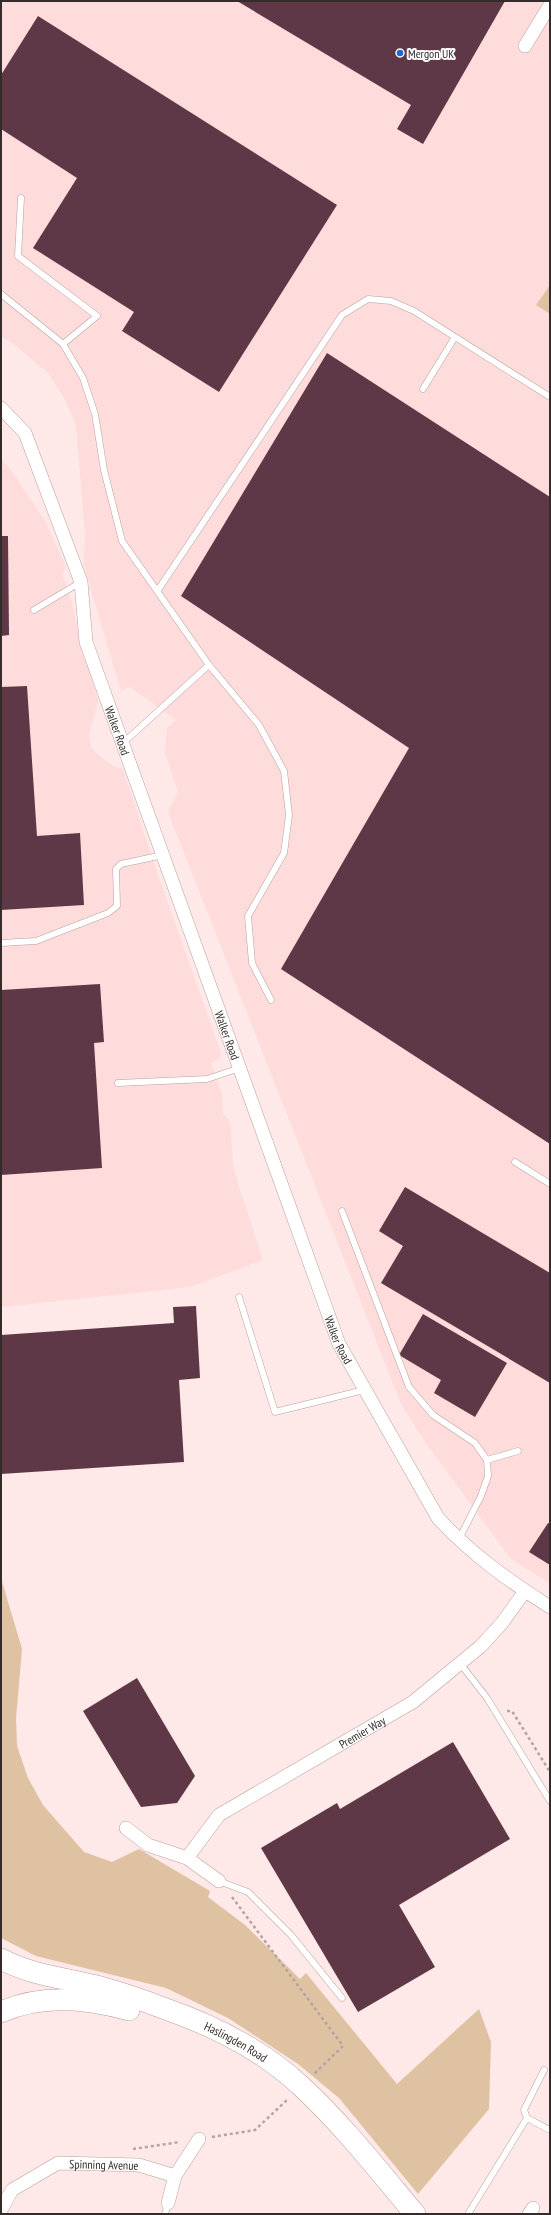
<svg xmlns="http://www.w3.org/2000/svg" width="551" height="2215" font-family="'PT Sans Narrow',sans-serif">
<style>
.built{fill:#fedcdb}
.green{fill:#dfc2a2}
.building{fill:#5f3847}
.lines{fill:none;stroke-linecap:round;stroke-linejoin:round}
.service-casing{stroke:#b8a09f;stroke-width:7}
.minor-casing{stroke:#b8a09f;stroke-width:14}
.trunk-casing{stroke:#b8a09f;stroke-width:22}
.path{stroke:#b4a3a3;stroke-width:2.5;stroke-dasharray:3 3;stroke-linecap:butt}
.service{stroke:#fff;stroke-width:6}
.minor{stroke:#fff;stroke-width:13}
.trunk{stroke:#fff;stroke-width:21}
.poi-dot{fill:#1b69d3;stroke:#fcfcfc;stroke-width:1.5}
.labels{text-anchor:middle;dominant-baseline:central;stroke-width:4;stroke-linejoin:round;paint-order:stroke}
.poi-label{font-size:12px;fill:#352b2b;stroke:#fcfcfc;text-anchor:start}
.street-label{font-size:12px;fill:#352b2b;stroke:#fcfcfc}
</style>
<rect width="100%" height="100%" fill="#fee9e8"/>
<!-- built -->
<g class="built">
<path d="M1 1H550V285L536 305 550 314V1583L511 1559 425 1442 401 1404 168 812 178 792 165 752 167 728 176 720 130 687 121 691 84 566 85 535 76 424 65 400 49 374 14 344 1 336Z"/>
<path d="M1 459 12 472 45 521 66 567 62 574 71 600 80 639 98 700 89 734 91 748 111 765 123 769 158 875 221 1053 220 1058 211 1063 222 1095 223 1114 230 1122 233 1163 237 1181 263 1260 190 1287 1 1307Z"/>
</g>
<!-- green -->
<g class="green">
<path d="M550 285V314L536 305Z"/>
<path d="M1 1578 22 1649 16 1718 17 1746 28 1778 43 1805 84 1852 112 1862 139 1849 210 1891 208 1897 245 1925 300 1979 306 1973 397 2084 479 2009 491 2042 489 2109 418 2194 339 2098 298 2064 228 2018 166 1988 36 1956 1 1938Z"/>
</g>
<!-- building -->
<g class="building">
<path d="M237 1H505L423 144 397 129 411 105Z"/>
<path d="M38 16 337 205 219 392 122 331 134 312 33 248 77 178 1 129V75Z"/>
<path d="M327 353 550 497V1144L281 969 409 748 181 596Z"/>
<path d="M1 536H8L9 635 1 636Z"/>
<path d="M27 686 37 836 80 833 84 905 1 910V687Z"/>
<path d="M100 984 104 1042 94 1043 102 1168 1 1175V990Z"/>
<path d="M405 1187 550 1273V1383L381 1283 403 1246 379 1231Z"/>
<path d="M196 1306 200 1378 179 1380 184 1462 1 1474V1335L174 1323 173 1307Z"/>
<path d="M423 1314 507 1363 475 1417 434 1393 441 1380 399 1355Z"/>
<path d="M548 1523 550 1524V1565L529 1552Z"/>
<path d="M137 1678 195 1776 177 1803 141 1807 83 1711Z"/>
<path d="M453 1742 510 1839 399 1905 435 1967 358 2012 261 1848 337 1803 340 1809Z"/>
</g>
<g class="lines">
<defs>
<g id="service">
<path d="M21 198 18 256 97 316 63 344"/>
<path d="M1 294 63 344 83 378 95 414 104 470 122 541 209 665 123 743"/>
<path d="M423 389 455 337"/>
<path d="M158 590 342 315 368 299 391 301 414 311 550 397"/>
<path d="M34 610 81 582"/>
<path d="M209 665 259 725 284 771 289 815 284 853 248 916 252 963 271 1000"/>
<path d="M1 943 36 941 108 913 117 906 116 869 121 864 163 855"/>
<path d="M118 1083 207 1079 240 1068"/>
<path d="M515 1162 550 1184"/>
<path d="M342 1211 409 1387 433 1415 475 1443 487 1460 488 1476 481 1496 459 1539"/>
<path d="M239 1297 275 1412 364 1390"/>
<path d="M487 1460 518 1451"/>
<path d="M459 1662 487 1698 550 1801"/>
<path d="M219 1881 248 1892 291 1935 342 1998"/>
<path d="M527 2118 550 2130"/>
<path d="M165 2214 168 2203"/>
<path d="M468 2214 527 2118 524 2110 544 2070"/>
</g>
<g id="minor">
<path d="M525 46 550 5"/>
<path id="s1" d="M1 408 25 433 81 582 86 642 339 1344 438 1518C471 1554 509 1581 550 1607"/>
<path d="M126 1828 148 1845 187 1858 219 1881"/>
<path id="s2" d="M187 1858 219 1815 413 1702 481 1646 502 1623 525 1591"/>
<path d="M168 2203 175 2176 199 2139"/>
<path id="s3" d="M1 2210 12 2190 58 2163 139 2165 175 2176"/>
<path d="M529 2214 533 2208"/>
</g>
<g id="trunk">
<path id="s4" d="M1 1959C33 1976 66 1978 100 1987 121 1993 143 2000 163 2008 212 2025 264 2051 302 2087 343 2125 379 2171 415 2214"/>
<path d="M1 2012C41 1994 87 1998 129 2010"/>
</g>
</defs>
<!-- service casing -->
<use href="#service" class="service-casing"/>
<!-- minor casing -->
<use href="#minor" class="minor-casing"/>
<!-- trunk casing -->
<use href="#trunk" class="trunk-casing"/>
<!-- path -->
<g class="path">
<path d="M507 1711H512L550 1772"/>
<path d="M232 1897 343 2046 313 2075"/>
<path d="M212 2137 255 2130 288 2099"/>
<path d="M133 2149 180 2142"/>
</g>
<!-- service -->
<use href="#service" class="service"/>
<!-- minor -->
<use href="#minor" class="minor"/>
<!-- trunk -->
<use href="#trunk" class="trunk"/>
</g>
<!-- markers -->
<circle class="poi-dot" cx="400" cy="53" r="4"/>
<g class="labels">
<!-- poi labels -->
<g class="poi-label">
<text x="408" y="53">Mergon UK</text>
</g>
<!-- street labels -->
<g class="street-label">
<text stroke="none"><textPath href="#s1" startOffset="348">Walker Road</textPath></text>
<text stroke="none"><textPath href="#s1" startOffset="672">Walker Road</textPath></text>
<text stroke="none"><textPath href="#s1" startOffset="996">Walker Road</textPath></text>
<text stroke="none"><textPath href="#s2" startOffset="219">Premier Way</textPath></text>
<text stroke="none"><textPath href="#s4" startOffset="250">Haslingden Road</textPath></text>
<text stroke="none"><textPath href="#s3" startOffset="122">Spinning Avenue</textPath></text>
</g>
</g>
<!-- border -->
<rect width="551" height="2215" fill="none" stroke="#352b2b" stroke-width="4"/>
</svg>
